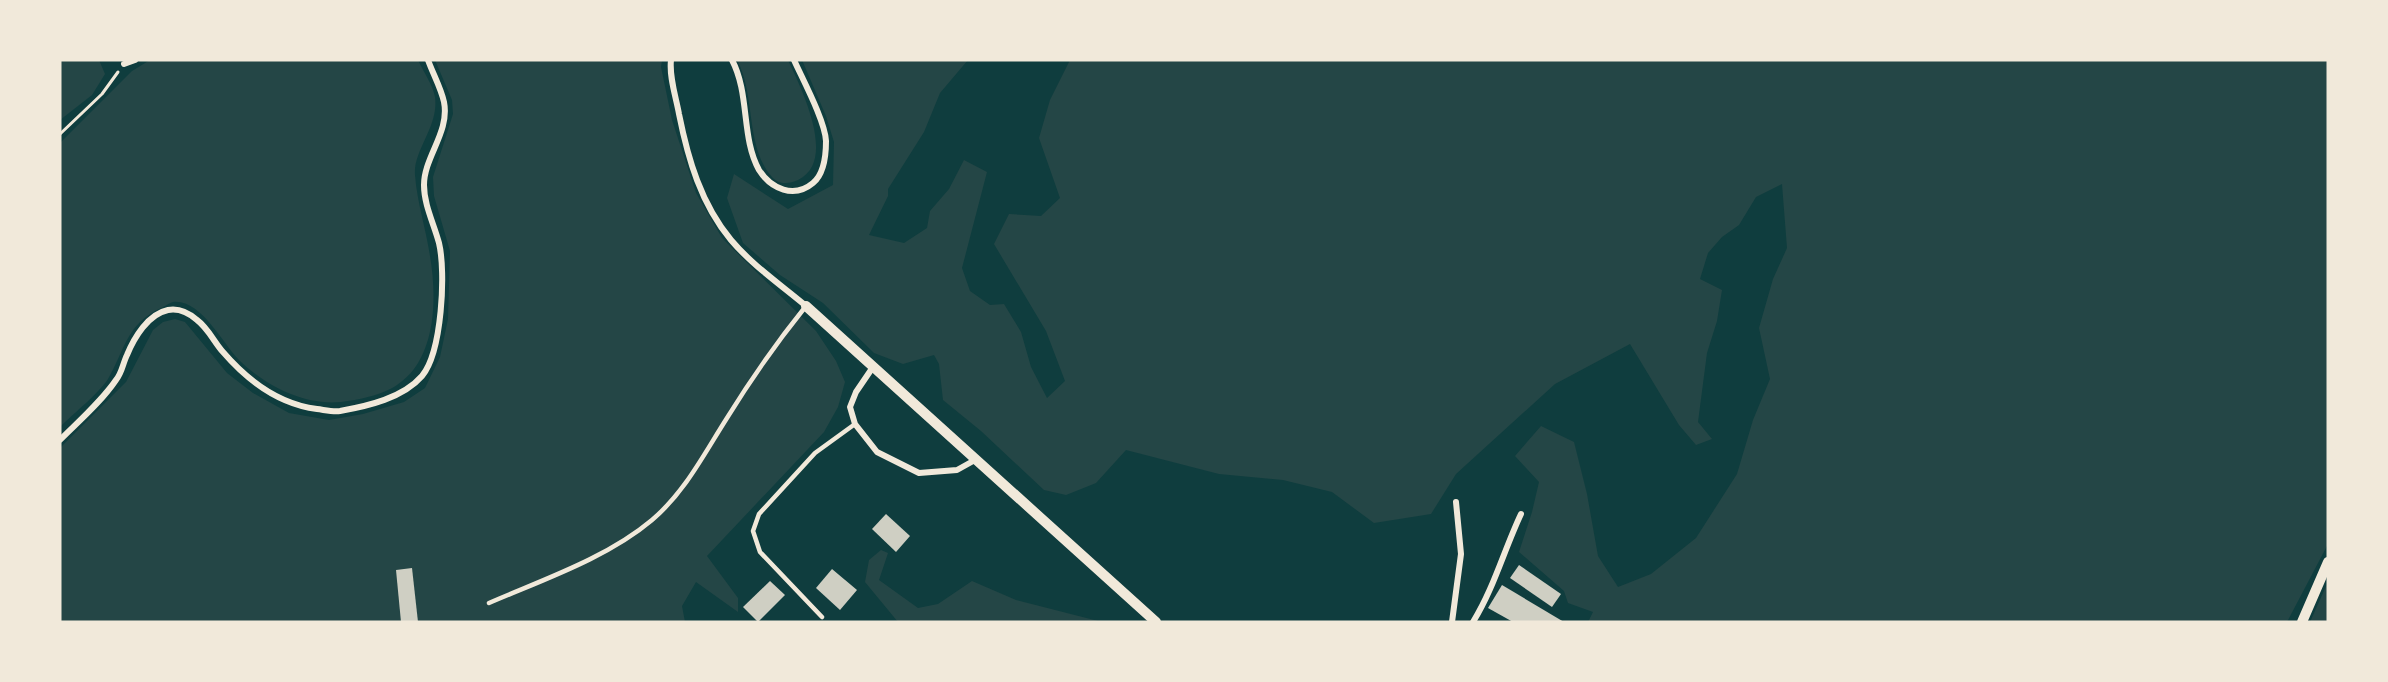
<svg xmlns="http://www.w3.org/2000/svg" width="2388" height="682" font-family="'Fira Sans',sans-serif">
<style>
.green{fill:#244646}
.building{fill:#cfcfc3}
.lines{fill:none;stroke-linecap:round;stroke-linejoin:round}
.path{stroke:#f1e9da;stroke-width:3}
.service{stroke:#f1e9da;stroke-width:4.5}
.minor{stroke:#f1e9da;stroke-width:6}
.tertiary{stroke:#f1e9da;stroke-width:10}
</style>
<rect width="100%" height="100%" fill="#0f3d3e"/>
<!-- green -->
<g class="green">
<path d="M60 60H99L105 74 92 95 60 120Z"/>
<path d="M150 60H418C423 71 433 85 435 97 439 127 413 150 415 175 417 202 426 229 430 256 437 297 437 359 397 385 383 395 357 400 341 402 304 406 264 385 239 360 222 343 201 299 173 302 169 303 164 307 161 308 126 324 125 350 108 379 99 393 73 414 60 427V143L132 71Z"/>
<path d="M435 60H662L661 67 672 120 696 193 722 238 816 331 836 361 845 382 838 407 824 432 707 556 738 598V612L696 582 682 606 685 622H60V448L126 382 153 330 163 322 175 319 185 322 227 373 253 393 289 413 329 420 363 414 404 402 425 388 440 357 448 319 450 251 434 196 433 177 453 114 452 100Z"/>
<path d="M737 60H788C801 88 838 161 798 180 789 184 779 185 772 177 745 147 756 95 737 60Z"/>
<path d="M802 60H968L940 93 924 132 888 189V196L869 235 904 243 927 228 930 211 949 189 964 160 987 172 962 268 970 291 990 305 1004 304 1021 332 1031 367 1047 398 1065 381 1046 331 994 244 1009 214 1041 216 1060 198 1039 138 1050 100 1070 60H2328V544L2287 622H1588L1593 612 1568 603 1564 591 1519 552 1532 512 1539 482 1515 456 1541 426 1574 442 1587 494 1598 556 1618 587 1651 574 1696 538 1737 474 1753 420 1770 379 1759 328 1773 279 1787 248 1782 184 1756 197 1739 225 1722 237 1708 253 1700 279 1722 290 1717 321 1707 353 1698 422 1712 439 1696 445 1679 425 1630 344 1555 384 1456 474 1431 514 1374 523 1332 492 1283 480 1219 474 1126 450 1096 483 1066 495 1044 490 981 431 943 400 939 364 934 355 903 364 874 353 823 303 780 275 743 243 727 198 734 174 788 209 833 185 834 142 826 116Z"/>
<path d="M881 550 888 553 879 580 918 608 938 604 972 581 1016 600 1102 622H898L865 582 869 560Z"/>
<path d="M2328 582V622H2310Z"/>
</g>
<!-- building -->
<g class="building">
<path d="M886 514 910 536 896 552 872 529Z"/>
<path d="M1519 565 1561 594 1552 607 1510 578Z"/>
<path d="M412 568 418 622H401L396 570Z"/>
<path d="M832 569 857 590 840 610 816 588Z"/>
<path d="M770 581 785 595 758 622 743 607Z"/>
<path d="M1502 585 1564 622H1513L1488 608Z"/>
</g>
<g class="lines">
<!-- path -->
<path class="path" d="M60 134 102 94 118 72"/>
<!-- service -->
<g class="service">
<path d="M489 603C542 580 607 558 652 520 685 492 704 454 727 418 751 379 777 342 806 306"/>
<path d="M822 617 760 552 753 531 759 514 815 453 855 424"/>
</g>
<!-- minor -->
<g class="minor">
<path d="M671 60C669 77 676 97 679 114 688 159 701 204 731 240 752 265 781 285 806 306"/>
<path d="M732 60C750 94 741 138 759 170 771 189 794 199 813 183 824 174 826 154 826 141 825 121 803 80 794 60"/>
<path d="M124 64 135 60"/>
<path d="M873 367 856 392 850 407 855 424 877 452 919 473 957 470 975 460"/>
<path d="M60 440C79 421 101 402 116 380 122 373 123 363 127 355 134 338 148 314 168 310 179 308 189 313 197 320 208 328 214 342 223 352 248 381 278 404 317 409 325 410 333 412 340 411 368 406 403 398 422 376 442 352 446 272 439 243 434 224 424 205 424 185 424 157 450 132 444 102 441 88 433 74 428 60"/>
<path d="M1452 622 1461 554 1456 502"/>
<path d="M1473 622C1494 588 1504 550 1521 514"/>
</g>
<!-- tertiary -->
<g class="tertiary">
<path d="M806 306 1156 622"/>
<path d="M2302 622 2328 562"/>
</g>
</g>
<!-- border -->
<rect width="2388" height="682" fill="none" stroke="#f1e9da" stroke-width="123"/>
</svg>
